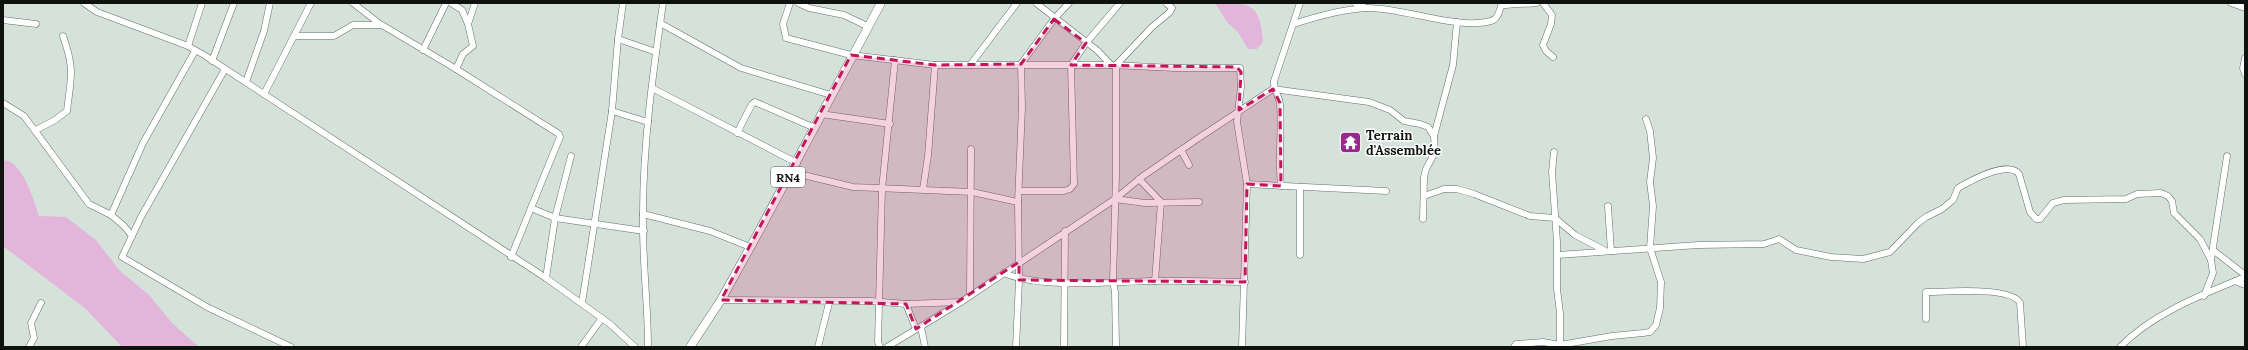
<svg xmlns="http://www.w3.org/2000/svg" width="2248" height="350" font-family="Lora,serif">
<style>
.green{fill:#e4b5db}
.lines{fill:none;stroke-linecap:round;stroke-linejoin:round}
.minor-casing{stroke:#636f68;stroke-width:7}
.highway-casing{stroke:#636f68;stroke-width:9}
.minor{stroke:#fff;stroke-width:6}
.highway{stroke:#fff;stroke-width:8}
.marked{fill:#c2185b;fill-opacity:0.2;stroke:#c2185b;stroke-width:3;stroke-dasharray:8 5;stroke-linejoin:round}
.labels{text-anchor:middle;dominant-baseline:central;stroke-width:3;stroke-linejoin:round;paint-order:stroke}
.shield{fill:#fff;stroke:#565a58;stroke-width:1}
.shield-label{font-size:12px;font-weight:bold;fill:#0e1310}
.poi-label{font-size:13px;font-weight:bold;fill:#0e1310;stroke:#fff;text-anchor:start}
</style>
<rect width="100%" height="100%" fill="#d4e2da"/>
<!-- green -->
<g class="green">
<path d="M1215 3C1250 3 1260 2 1263 42L1257 49H1248L1238 32 1227 22Z"/>
<path d="M3 160C22 160 34 200 39 216L66 217 96 240 120 271 148 294 172 323 199 347H122L86 309 3 246Z"/>
</g>
<g class="lines">
<defs>
<g id="minor">
<path d="M84 3 97 12 188 46 204 55 546 278 610 324 635 347"/>
<path d="M353 3 380 24"/>
<path d="M451 3 462 10 468 24"/>
<path d="M790 3 783 24 786 38 851 55 935 65H1111L1175 68H1240L1241 87 1237 122 1247 184 1242 347"/>
<path d="M798 3 809 8 844 15 867 26"/>
<path d="M1036 3 1098 51 1111 65"/>
<path d="M1355 3 1366 8"/>
<path d="M1543 3 1552 15 1551 24 1543 45 1546 51 1553 57"/>
<path d="M2231 3 2245 8"/>
<path d="M3 20 36 24"/>
<path d="M660 23 741 68 831 95"/>
<path d="M1294 24C1318 16 1342 9 1368 8 1405 8 1457 30 1491 21 1498 19 1499 12 1501 6 1506 4 1529 4 1537 3"/>
<path d="M295 36H334L353 25H382L456 69 559 134 560 137 511 257"/>
<path d="M618 39 656 52"/>
<path d="M188 46 202 3"/>
<path d="M423 50 446 3"/>
<path d="M2245 58 2243 68 2245 74"/>
<path d="M212 61 234 3"/>
<path d="M970 65 1017 3"/>
<path d="M225 69 141 217 122 257 207 307 291 347"/>
<path d="M456 69 463 54 473 46 468 24 475 3"/>
<path d="M246 82 264 31 270 3"/>
<path d="M652 88 797 163"/>
<path d="M264 94 311 3"/>
<path d="M3 103 24 116 89 204 111 215 143 143 195 51"/>
<path d="M612 111 648 122"/>
<path d="M821 114 890 124"/>
<path d="M36 130 55 120 67 111C71 77 75 70 63 36"/>
<path d="M737 133 752 104 755 102 815 128"/>
<path d="M1434 136 1453 65 1457 22"/>
<path d="M1181 150 1189 165"/>
<path d="M1554 152 1552 172 1557 242V289L1560 313V347"/>
<path d="M791 172 853 187 972 192 1018 202"/>
<path d="M1139 179 1161 202 1155 281"/>
<path d="M1247 184 1386 191"/>
<path d="M1281 186C1278 158 1282 131 1280 104 1279 95 1273 90 1274 81L1300 3"/>
<path d="M1300 187V255"/>
<path d="M923 189 928 156 935 65"/>
<path d="M1019 191H1064L1070 189 1074 184 1071 65 1086 43 1120 3"/>
<path d="M1424 196 1444 189H1457L1474 194 1530 216 1555 218 1575 235 1604 250"/>
<path d="M1115 199 1145 203 1199 202"/>
<path d="M1608 206 1611 251"/>
<path d="M531 208 555 218 644 231"/>
<path d="M643 214 710 231 750 247"/>
<path d="M111 215 124 226 132 236"/>
<path d="M2213 250 2245 275"/>
<path d="M1558 255 1698 245 1764 244 1779 239 1796 250 1831 257 1863 259 1890 252 1918 223 1926 217 1942 209 1953 200 1958 188C1970 181 2008 160 2019 174L2030 212 2036 219H2040L2053 203 2064 200 2126 199 2137 194 2161 193 2168 196 2172 201 2174 213 2200 239 2211 260 2213 273 2204 296"/>
<path d="M2211 260 2227 156"/>
<path d="M1004 273C1042 289 1107 282 1149 281 1181 280 1213 282 1245 282"/>
<path d="M546 278 555 218 571 156"/>
<path d="M2235 281 2245 285"/>
<path d="M970 296 971 149"/>
<path d="M721 300 871 301 906 304 961 302"/>
<path d="M582 303 612 111 618 39 623 3"/>
<path d="M906 304 916 329"/>
<path d="M1926 319V292C1944 292 2012 286 2020 303L2023 347"/>
<path d="M921 327 925 347"/>
<path d="M29 347 34 338 31 323 41 303"/>
<path d="M581 347 602 318"/>
<path d="M648 347C648 303 642 258 643 214 643 143 653 73 663 3"/>
<path d="M818 347 829 303"/>
<path d="M880 347 878 342 882 189 895 60"/>
<path d="M887 347 961 302 1115 199 1143 176 1197 139 1273 89 1369 102 1390 110 1404 121 1420 124 1428 127 1434 136 1435 152 1426 169 1424 177 1423 219"/>
<path d="M1016 347 1019 280 1018 202 1022 107 1021 64 1054 19 1069 3"/>
<path d="M1064 347 1065 231"/>
<path d="M1116 347 1115 292 1113 281 1116 176V65L1152 27 1170 12 1172 8 1166 3"/>
<path d="M1514 347 1516 344 1543 342 1560 345 1612 336 1643 333 1650 332 1656 325 1660 308 1661 282 1650 248 1653 206 1650 182 1653 158 1650 131 1646 119"/>
<path d="M2120 347C2153 313 2202 295 2245 277"/>
</g>
<path id="highway" d="M690 347 721 300 757 235 881 3"/>
</defs>
<!-- minor casing -->
<use href="#minor" class="minor-casing"/>
<!-- highway casing -->
<use href="#highway" class="highway-casing"/>
<!-- minor -->
<use href="#minor" class="minor"/>
<!-- highway -->
<use href="#highway" class="highway"/>
</g>
<!-- marked area -->
<path class="marked" d="M1054 19 1086 43 1071 65 1237 67 1241 72 1239 110 1273 89 1280 103 1281 186 1247 184 1245 282 1019 280V262L916 329 906 304 721 300 851 55 935 65 1021 64Z"/>
<!-- icons -->
<defs>
<symbol id="temple-square" viewBox="-11 -11 22 22"><rect x="-9" y="-9" width="18" height="18" rx="4" fill="#96298a" stroke="#fff"/><path d="M0-6L5-2H3V0L6.5 2.5H4V6H1.5V3h-3V6H-4V2.5H-6.5L-3 0V-2H-5Z" fill="#fff"/></symbol>
</defs>
<g fill-rule="evenodd">
<use href="#temple-square" x="1338" y="130" width="25" height="25"/>
</g>
<g class="labels">
<!-- shield labels -->
<rect class="shield" x="771" y="167" width="34" height="20" rx="3"/>
<g class="shield-label">
<text x="788" y="177">RN4</text>
</g>
<!-- poi labels -->
<g class="poi-label">
<text x="1366" y="135">Terrain<tspan x="1366" dy="15">d'Assemblée</tspan></text>
</g>
</g>
<!-- border -->
<rect width="2248" height="350" fill="none" stroke="#0e1310" stroke-width="8"/>
</svg>
